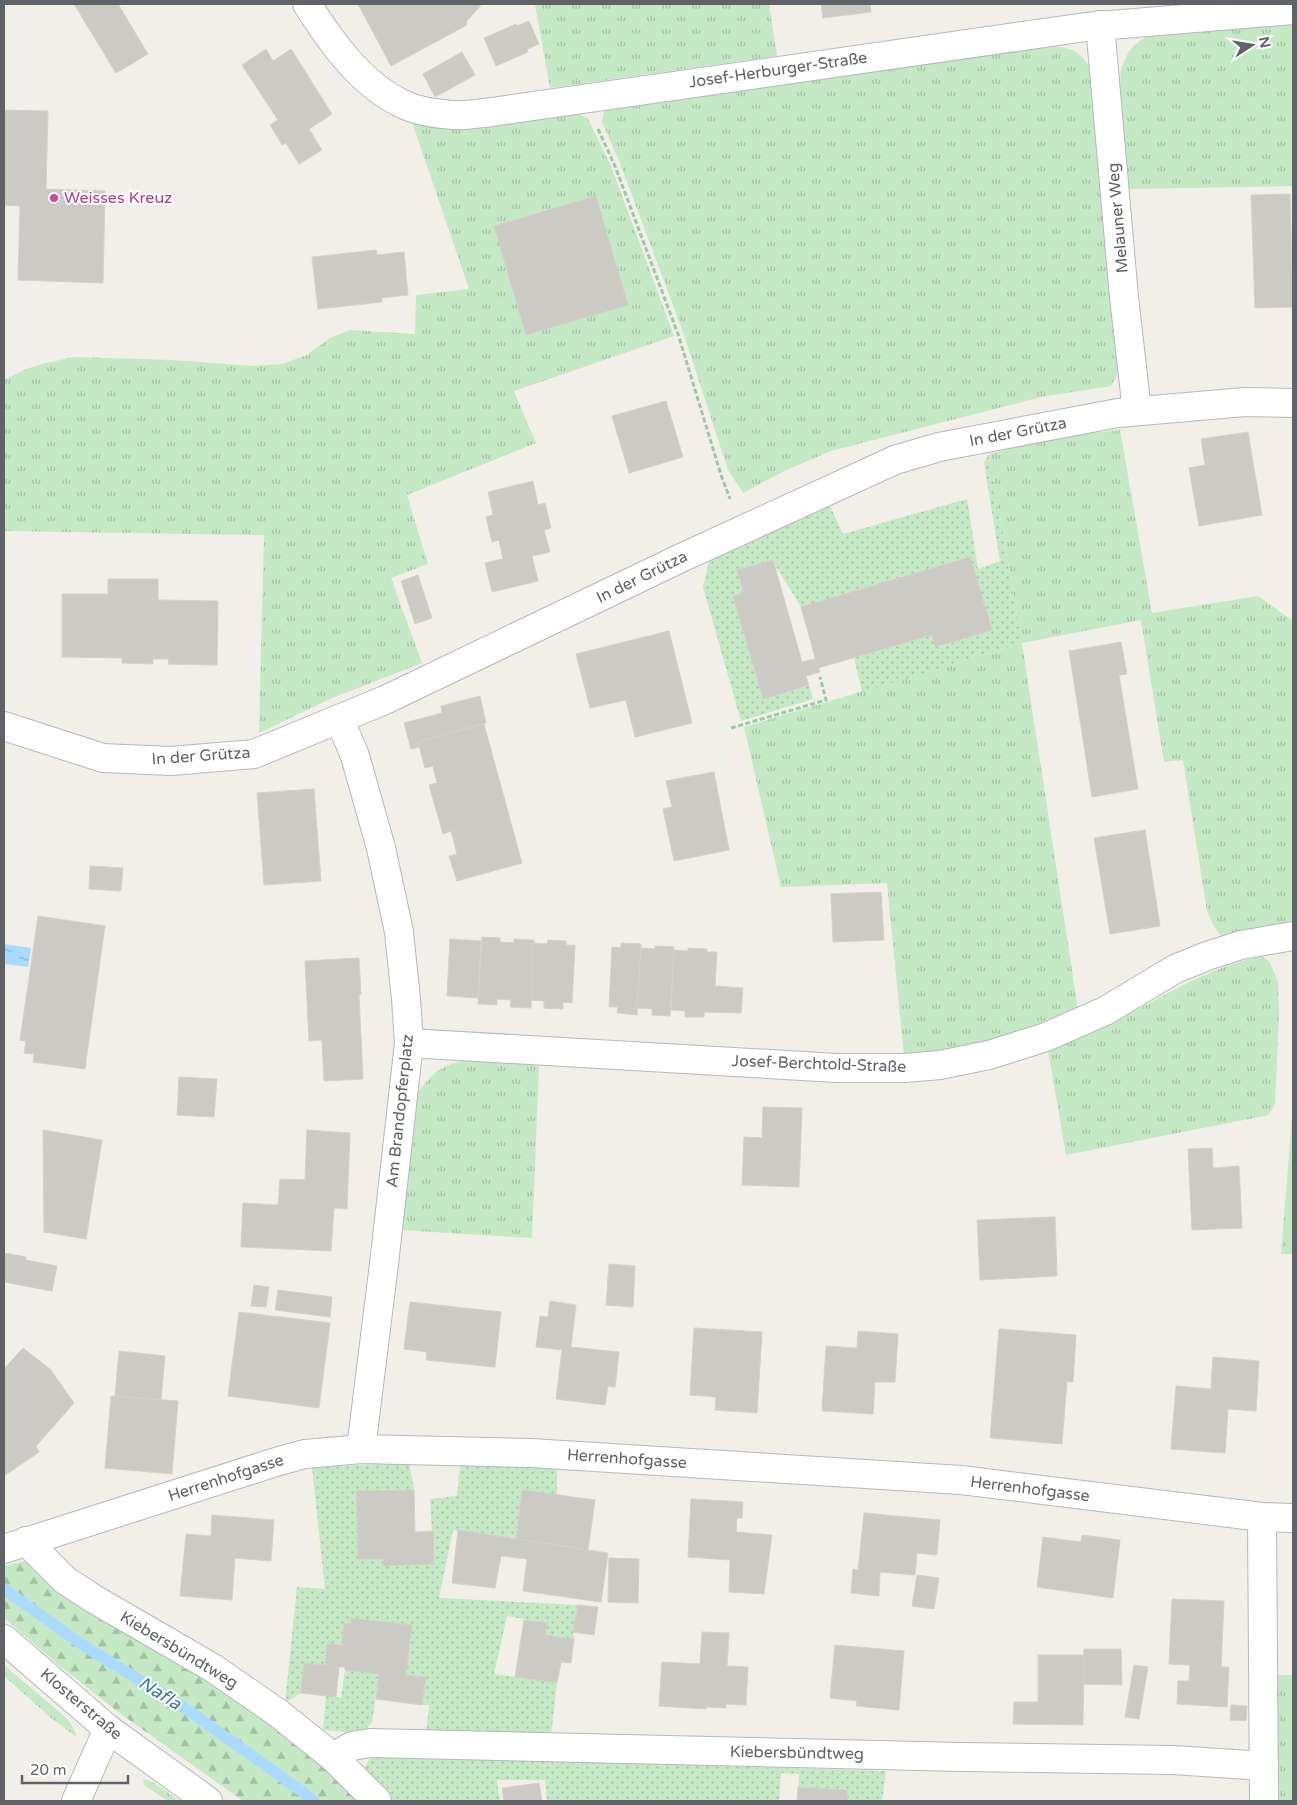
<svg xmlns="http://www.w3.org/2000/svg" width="1297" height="1805" font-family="'Varela Round',sans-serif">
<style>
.grass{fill:url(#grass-tufts)}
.forest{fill:url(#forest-firs)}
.garden{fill:url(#garden-dots)}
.water{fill:url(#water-ripples)}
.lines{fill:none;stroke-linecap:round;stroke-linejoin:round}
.stream{stroke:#aadaff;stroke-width:11}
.building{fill:#cccac5;stroke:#d6d1c6}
.street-casing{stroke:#b5b8bc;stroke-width:30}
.secondary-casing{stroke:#b6babf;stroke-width:30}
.path{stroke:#9cc7a9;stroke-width:3;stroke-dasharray:5 2.5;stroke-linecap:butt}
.street{stroke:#fff;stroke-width:28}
.secondary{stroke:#fff;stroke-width:28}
.hotel-dot{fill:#d1479c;stroke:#fff;stroke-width:2}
.labels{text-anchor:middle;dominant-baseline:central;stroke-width:4;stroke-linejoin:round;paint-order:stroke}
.street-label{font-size:16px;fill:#5f6368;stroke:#fff}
.hotel-label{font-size:16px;fill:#b23c85;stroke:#fff;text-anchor:start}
.water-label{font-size:18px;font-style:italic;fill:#4174aa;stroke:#fff}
</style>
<defs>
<pattern id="grass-tufts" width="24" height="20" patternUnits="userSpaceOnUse" patternTransform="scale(1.25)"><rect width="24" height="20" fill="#c5e8c5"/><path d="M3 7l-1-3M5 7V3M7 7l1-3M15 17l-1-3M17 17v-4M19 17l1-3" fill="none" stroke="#a3c0a4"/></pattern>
<pattern id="forest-firs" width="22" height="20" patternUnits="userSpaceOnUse" patternTransform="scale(1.25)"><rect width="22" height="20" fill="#c5e8c5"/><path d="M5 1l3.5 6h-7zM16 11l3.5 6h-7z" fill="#a3c0a4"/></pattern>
<pattern id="garden-dots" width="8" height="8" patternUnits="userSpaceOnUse" patternTransform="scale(1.25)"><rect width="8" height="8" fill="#c5e8c5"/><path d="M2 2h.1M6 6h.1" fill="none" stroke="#a3c0a4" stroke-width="1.8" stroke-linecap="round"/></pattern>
<pattern id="water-ripples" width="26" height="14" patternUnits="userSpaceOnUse" patternTransform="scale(1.25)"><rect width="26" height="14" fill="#aadaff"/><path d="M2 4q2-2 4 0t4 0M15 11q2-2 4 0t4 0" fill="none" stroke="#8eb4d2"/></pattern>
</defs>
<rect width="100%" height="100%" fill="#f1efe8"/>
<!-- grass -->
<g class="grass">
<path d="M535 4H769L777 56 550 88Z"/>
<path d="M1293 23V186L1128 189 1120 92 1121 68 1129 51 1138 42 1150 35Z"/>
<path d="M1054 46C1074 48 1081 53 1091 70L1118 367 1117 376 1111 386 1041 397 831 451 786 470 743 493 728 470 683 332 620 163 602 122 604 111 620 106Z"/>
<path d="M570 113 580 114 588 119 611 166 674 336 514 391 536 443 407 495 428 564 391 578 422 663 330 699 259 733 264 535 4 531V381L6 379 26 369 46 363 74 357 171 360 253 366 282 364 307 355 330 338 350 330 415 334 416 295 469 289 412 122 456 129 497 125Z"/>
<path d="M1120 430 1152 613 1258 596 1293 621V926L1231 937H1222L1214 927 1207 911 1183 760 1164 762 1141 620 1022 643 1078 1010 988 1044 939 1053 904 1056 887 883 781 887 744 727 1022 643 989 454 1051 438Z"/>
<path d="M1261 956 1269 961 1278 982 1279 1013 1275 1104 1269 1115 1066 1155 1048 1050C1065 1043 1084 1037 1101 1029 1154 1002 1203 969 1261 956Z"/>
<path d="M482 1058 539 1066 532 1238 401 1230 416 1096C435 1066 448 1063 482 1058Z"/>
<path d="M1293 1098V1254H1281L1292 1118Z"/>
<path d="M4 1665 65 1717 71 1724 76 1734 75 1736 50 1717 4 1676Z"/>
<path d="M1275 1675H1293V1801H1276L1277 1725Z"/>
<path d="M143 1779C155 1781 169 1794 179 1801H168L144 1785Z"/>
</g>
<!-- forest -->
<path class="forest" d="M25 1561 36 1564 276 1722 365 1801H243L118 1712 60 1666 4 1618V1566Z"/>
<!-- garden -->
<g class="garden">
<path d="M989 454 1022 643 862 692 854 658 932 635 935 647 992 630 970 557 801 607 772 560 737 570 744 593 733 596 763 698 809 685 813 699 741 721 703 587 710 558 829 504 843 534 967 499 978 569 1000 561 984 463Z"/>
<path d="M409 1463 414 1490 356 1492 358 1559H383V1566L434 1564 430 1499 457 1496 460 1464 557 1467V1495L522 1490 516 1539 453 1530 439 1598 578 1605 573 1632 574 1639 545 1635 547 1623 507 1616 494 1674 557 1683 551 1735 426 1734 429 1705H422L426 1677 406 1675 412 1625 351 1618V1624L344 1623 342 1645 327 1644 325 1665 304 1663 301 1693 285 1703 297 1587 325 1589 312 1467Z"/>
<path d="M345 1670 379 1674 372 1722 367 1728 360 1733 323 1730 326 1696 341 1698Z"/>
<path d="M380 1756 886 1771 882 1801H847V1790L798 1787 799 1774 781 1773 779 1801H547L545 1780H497L500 1801H391L373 1784 364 1769 370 1758Z"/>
</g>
<!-- water -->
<path class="water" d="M4 944 31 948 28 967 4 964Z"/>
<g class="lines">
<!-- stream -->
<path class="stream" d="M4 1589 84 1646 182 1706 300 1790 314 1801"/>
</g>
<!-- building -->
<g class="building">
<path d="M74 4H118L148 54 116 73Z"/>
<path d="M358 4H482L466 22 467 25 391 66Z"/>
<path d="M821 4H870L871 12 823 18Z"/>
<path d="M529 21 539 44 527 49 528 52 496 66 484 38 516 24 517 26Z"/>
<path d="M266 49 273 61 291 49 332 114 309 129 322 150 299 164 286 143 282 145 270 125 278 120 242 65Z"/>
<path d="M462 52 475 75 435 97 423 74Z"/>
<path d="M4 110 48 111 46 189 105 191 103 283 18 280 20 206 4 205Z"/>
<path d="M1290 194 1293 307 1255 308 1251 195Z"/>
<path d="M596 196 628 305 526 335 494 226Z"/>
<path d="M376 250 377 255 404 252 408 295 382 298V302L318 309 312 257Z"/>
<path d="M666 401 683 457 629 473 612 416Z"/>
<path d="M1248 432 1262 515 1199 526 1189 468 1205 465 1201 439Z"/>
<path d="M533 481 538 505 545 503 551 528 544 530 550 552 532 556 538 581 492 592 485 563 503 559 499 540 492 542 486 517 493 515 488 492Z"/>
<path d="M970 557 992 630 935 647 932 635 818 668 801 607Z"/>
<path d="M773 560 802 662 815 659 820 672 806 676 809 685 763 699 733 596 744 593 737 570Z"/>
<path d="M418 575 432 618 415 624 401 581Z"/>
<path d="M108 579H158V600L218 601 217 665 168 664 169 659H153V664L122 663V658L62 657V594H108Z"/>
<path d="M669 631 692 723 635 737 626 700 590 708 576 654Z"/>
<path d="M1121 642 1127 674 1119 675 1138 789 1092 797 1069 651Z"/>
<path d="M480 696 486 723 418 742 419 747 411 749 404 723 442 713 441 706Z"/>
<path d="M484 724 522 863 457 881 449 856 457 854 451 831 443 834 429 785 437 783 433 766 425 768 418 742Z"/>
<path d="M714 772 729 850 674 861 663 809 672 807 666 781Z"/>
<path d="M314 789 321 881 264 885 257 793Z"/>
<path d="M1145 830 1160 926 1110 934 1094 838Z"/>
<path d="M90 866 123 868 121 891 89 889Z"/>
<path d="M881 892 884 940 833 942 831 894Z"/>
<path d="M38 916 105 926 85 1069 33 1062 34 1054 24 1053 26 1041 20 1040Z"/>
<path d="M482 937 500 938V942L514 943V939L534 940 531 1008 510 1007 511 1000 497 999V1005L478 1004Z"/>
<path d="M450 939 481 941 478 998 447 996Z"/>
<path d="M548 940 566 941V945H575L572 1003 563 1002V1009L544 1008V1001L531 1000 533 943 547 944Z"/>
<path d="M621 943 641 944 637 1015 617 1013 618 1007H609L612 947 621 948Z"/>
<path d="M655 946 674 947 670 1016 652 1015V1009L637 1008 641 948 655 949Z"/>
<path d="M688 948 707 949V952H717L715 986 743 988 741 1013 704 1012V1017H685V1011L671 1010 674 950 688 951Z"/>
<path d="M359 958 361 994 359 995 363 1079 324 1081 322 1040 309 1041 305 961Z"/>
<path d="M179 1077 217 1079 214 1117 177 1115Z"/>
<path d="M763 1107 802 1108 799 1187 742 1185 744 1137 762 1138Z"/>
<path d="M43 1130 102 1140 86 1239 44 1232Z"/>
<path d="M307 1130 350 1133 347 1209 334 1208 331 1251 241 1247 243 1203 278 1205 280 1179 305 1180Z"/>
<path d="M1212 1148 1213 1168 1239 1166 1242 1228 1192 1230 1188 1149Z"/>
<path d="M1055 1217 1057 1276 980 1280 977 1220Z"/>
<path d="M4 1253 26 1257V1260L57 1266 52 1291 4 1282Z"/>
<path d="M609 1264 635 1266 633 1307 606 1305Z"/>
<path d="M254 1285 269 1287 266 1307 251 1306Z"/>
<path d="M278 1290 332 1297 330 1317 275 1310Z"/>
<path d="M550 1301 576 1305 571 1347 619 1352 615 1387 608 1386 605 1405 556 1399 562 1350 536 1347 540 1316 548 1317Z"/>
<path d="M410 1302 501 1312 495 1367 426 1360 427 1352 404 1349Z"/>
<path d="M239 1312 330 1323 319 1408 228 1396Z"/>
<path d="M694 1328 762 1332 757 1413 715 1410 716 1397 690 1395Z"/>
<path d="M999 1329 1076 1335 1073 1382 1067 1381 1062 1444 990 1438Z"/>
<path d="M858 1331 898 1334 895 1382H875L873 1414 822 1411 826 1346 857 1348Z"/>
<path d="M23 1348 50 1369 74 1403 36 1446 39 1452 4 1476V1369Z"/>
<path d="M119 1351 165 1356 161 1400 115 1396Z"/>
<path d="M1213 1357 1259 1361 1256 1411 1228 1409 1225 1453 1171 1449 1176 1386 1211 1389Z"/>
<path d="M111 1396 178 1401 172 1474 105 1468Z"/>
<path d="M414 1490 415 1532 433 1531 434 1564 383 1566V1559H358L356 1491Z"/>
<path d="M522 1490 595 1500 588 1550 516 1539Z"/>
<path d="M691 1499 743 1502 742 1518H737L736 1532 772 1535 764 1594 729 1592 730 1560 688 1557Z"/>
<path d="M864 1513 940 1520 937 1555 917 1553 915 1575 880 1572 879 1596 851 1593 853 1569 858 1570Z"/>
<path d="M212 1515 274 1520 271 1561 235 1558 232 1600 180 1596 186 1534 211 1536Z"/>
<path d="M458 1530 608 1553 601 1602 523 1591 527 1559 501 1556 495 1588 452 1583Z"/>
<path d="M1082 1535 1120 1540 1113 1598 1037 1587 1043 1537 1081 1542Z"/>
<path d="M609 1558 639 1559 638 1603 608 1602Z"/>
<path d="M917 1575 939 1578 934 1609 912 1606Z"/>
<path d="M1172 1599 1224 1601 1221 1667H1229L1227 1707 1177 1704 1178 1681H1189L1190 1665 1169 1664Z"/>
<path d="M578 1605 598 1607 594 1635 573 1632Z"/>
<path d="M351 1618 412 1625 406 1675 426 1677 422 1705 376 1699 379 1674 345 1670V1667H339L336 1697 301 1693 304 1663 325 1665 327 1644 342 1645 344 1623 351 1624Z"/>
<path d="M524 1620 547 1623 545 1635 574 1639 571 1663 561 1662 557 1683 515 1677Z"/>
<path d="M702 1632 729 1633 727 1666 748 1667 746 1705 726 1704V1708L706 1707V1709L659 1706 662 1662 700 1664Z"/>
<path d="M835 1645 904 1651 899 1710 856 1706 857 1701 830 1698Z"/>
<path d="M1084 1649H1121L1122 1685 1083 1684Z"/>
<path d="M1038 1655H1084L1083 1725 1013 1724 1014 1702H1038Z"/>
<path d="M1134 1665 1148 1667 1139 1719 1125 1717Z"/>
<path d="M1231 1705 1247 1706 1246 1721 1230 1720Z"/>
<path d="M539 1783 542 1801H504L502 1788Z"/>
<path d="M798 1787 847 1790V1801H797Z"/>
</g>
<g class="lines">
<defs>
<g id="street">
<path d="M307 4C331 42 362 86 405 105 420 112 438 114 454 115 466 116 480 113 492 112L1086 27 1293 10"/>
<path d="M1100 25 1124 297 1137 411"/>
<path d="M340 720 355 756 381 848 399 932 406 999 409 1043 384 1264 361 1449"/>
<path d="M4 726 103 758 171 761 254 754 385 700 681 558 895 460 939 447 1118 413 1245 402 1293 403"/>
<path d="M409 1043 837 1068H905L940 1065 989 1055 1046 1037 1105 1011 1175 969 1207 956 1241 945 1293 936"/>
<path d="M1262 1517 1264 1801"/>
<path d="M26 1541 65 1580 94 1599 213 1668 278 1713 333 1757 377 1801"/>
<path d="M4 1549 279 1461 305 1454 361 1449 531 1453 961 1480 1262 1517 1293 1518"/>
<path d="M333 1757 352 1746 370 1743 961 1757 1173 1760 1264 1766"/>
<path d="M76 1801 108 1729"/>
</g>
<path id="secondary" d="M4 1639 108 1729 208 1801"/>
</defs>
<!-- street casing -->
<use href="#street" class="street-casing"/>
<!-- secondary casing -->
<use href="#secondary" class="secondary-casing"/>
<!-- path -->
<g class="path">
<path d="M598 129 615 166 678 334 721 475 730 499"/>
<path d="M731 728 826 700 820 677"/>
</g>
<!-- street -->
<use href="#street" class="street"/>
<!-- secondary -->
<use href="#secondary" class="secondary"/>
</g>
<!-- markers -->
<circle class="hotel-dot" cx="54" cy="198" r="5"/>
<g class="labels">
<!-- street labels -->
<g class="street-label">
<text transform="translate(778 70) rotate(-8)">Josef-Herburger-Straße</text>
<text transform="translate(1118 218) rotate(-95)">Melauner Weg</text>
<text transform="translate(1018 432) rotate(-11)">In der Grütza</text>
<text transform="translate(642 577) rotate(-26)">In der Grütza</text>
<text transform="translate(201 756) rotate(-4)">In der Grütza</text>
<text transform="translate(819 1064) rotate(2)">Josef-Berchtold-Straße</text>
<text transform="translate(400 1111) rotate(-84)">Am Brandopferplatz</text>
<text transform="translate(627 1459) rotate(4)">Herrenhofgasse</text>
<text transform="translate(226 1478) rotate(-18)">Herrenhofgasse</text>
<text transform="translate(1030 1489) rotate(7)">Herrenhofgasse</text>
<text transform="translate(179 1650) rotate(31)">Kiebersbündtweg</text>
<text transform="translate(81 1704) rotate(40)">Klosterstraße</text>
<text transform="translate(797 1753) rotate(1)">Kiebersbündtweg</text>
</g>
<!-- hotel labels -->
<g class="hotel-label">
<text x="64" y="198">Weisses Kreuz</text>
</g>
<!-- water labels -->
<g class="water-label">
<text transform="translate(160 1693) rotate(32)">Nafla</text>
</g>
</g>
<!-- border -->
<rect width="1297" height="1805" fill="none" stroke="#5f6368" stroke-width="10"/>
<!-- north arrow -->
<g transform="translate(1252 45) rotate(78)" stroke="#ffffff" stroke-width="4" paint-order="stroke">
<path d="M0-4L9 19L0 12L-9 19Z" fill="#5f6368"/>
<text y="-8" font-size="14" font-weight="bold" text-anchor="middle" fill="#5f6368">N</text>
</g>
<!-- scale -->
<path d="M22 1775v8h106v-8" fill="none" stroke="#5f6368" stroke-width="2.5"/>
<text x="30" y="1775" font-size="15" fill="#5f6368" stroke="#ffffff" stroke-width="4" paint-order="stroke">20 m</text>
</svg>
